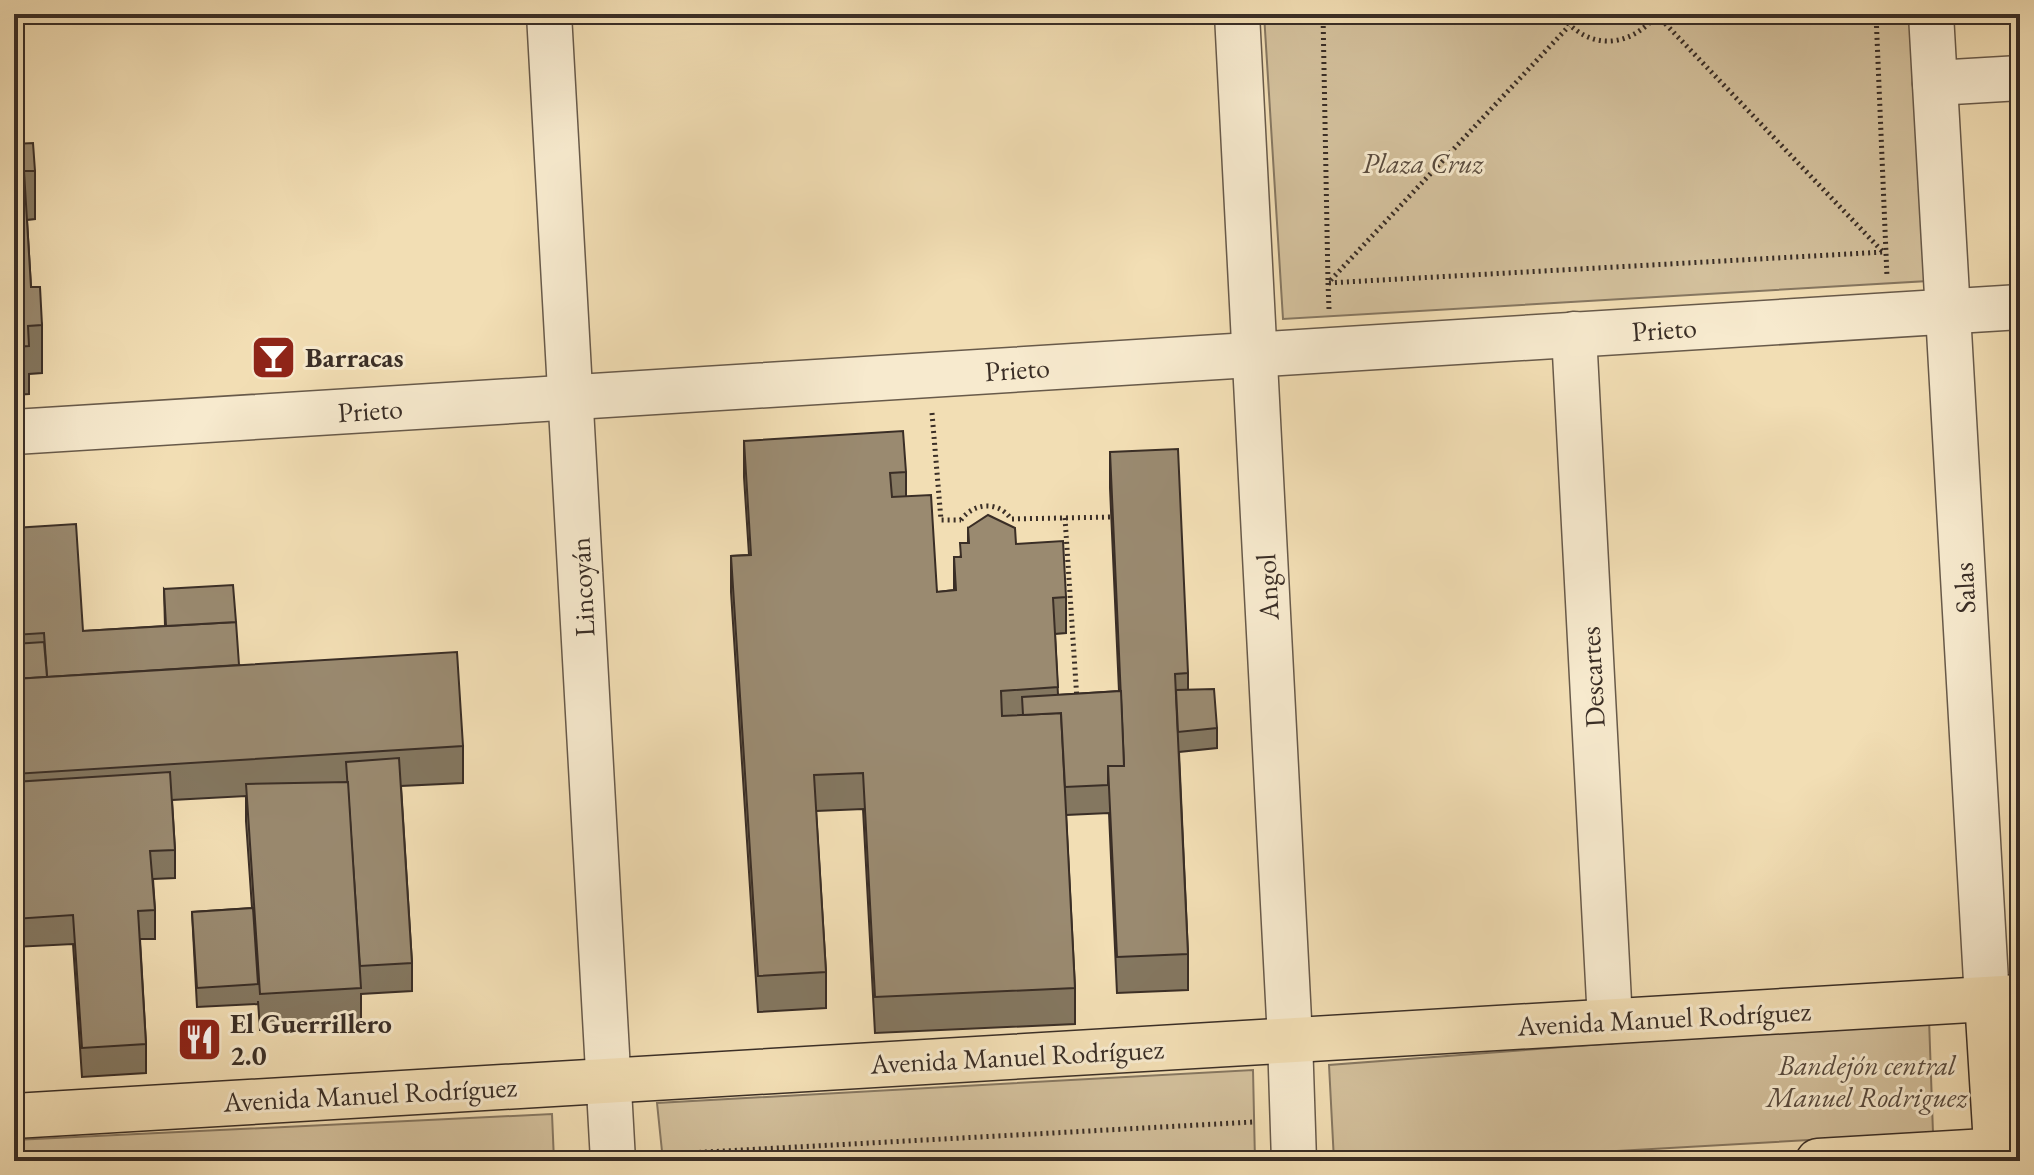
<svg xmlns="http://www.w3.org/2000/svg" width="2034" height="1175" font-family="'EB Garamond',serif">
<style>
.green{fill:#d3c09c;stroke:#867761;stroke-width:2}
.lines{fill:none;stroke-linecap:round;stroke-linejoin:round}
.minor-casing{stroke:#685a4a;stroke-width:47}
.major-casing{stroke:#3a2e26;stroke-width:47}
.path{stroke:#3a2e26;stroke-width:5;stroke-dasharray:2 4;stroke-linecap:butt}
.minor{stroke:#f7eace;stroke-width:44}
.major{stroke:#f2deb4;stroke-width:44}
.wall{fill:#847760;stroke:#3a2e26;stroke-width:2}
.building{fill:#9a8a70;stroke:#3a2e26;stroke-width:2}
.labels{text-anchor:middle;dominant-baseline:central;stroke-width:6;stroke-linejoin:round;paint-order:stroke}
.park-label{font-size:28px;font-style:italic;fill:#594b3e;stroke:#f7eace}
.street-label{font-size:28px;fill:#3a2e26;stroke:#f7eace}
.poi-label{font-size:28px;font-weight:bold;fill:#3a2e26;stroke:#f7eace;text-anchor:start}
</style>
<rect width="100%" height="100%" fill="#f2deb4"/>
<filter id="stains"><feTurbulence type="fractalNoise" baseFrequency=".0025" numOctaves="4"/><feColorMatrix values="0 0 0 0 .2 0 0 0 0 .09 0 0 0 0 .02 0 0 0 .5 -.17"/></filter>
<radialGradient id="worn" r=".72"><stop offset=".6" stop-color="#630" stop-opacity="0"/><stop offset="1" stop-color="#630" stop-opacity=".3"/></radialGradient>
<!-- green -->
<g class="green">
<path d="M1264 14H1911L1928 281 1283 319Z"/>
<path d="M1929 1019 1933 1133 1442 1161H1334L1329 1065Z"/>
<path d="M1253 1070 1255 1161H663L657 1103Z"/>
<path d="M552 1114 554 1161H14V1140Z"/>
</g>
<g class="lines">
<defs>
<g id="minor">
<path d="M549 14 613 1161"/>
<path d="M1237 14 1290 1039 1294 1161"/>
<path d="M1931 14 1987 999"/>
<path d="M1935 83 2020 78"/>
<path d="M1574 334 1610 1021"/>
<path d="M14 432 2020 307"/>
</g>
<g id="major">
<path d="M1987 999 1997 1161"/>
<path d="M14 1116 2020 997"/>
<path d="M1818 1161 2020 1149"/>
</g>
</defs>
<!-- minor casing -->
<use href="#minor" class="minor-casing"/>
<!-- major casing -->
<use href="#major" class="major-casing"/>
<!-- path -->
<g class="path">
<path d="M1323 14 1328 283 1884 252"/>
<path d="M1560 14C1588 51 1628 49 1657 15"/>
<path d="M1876 14 1887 277"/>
<path d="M1657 15 1883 252"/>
<path d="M1329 309 1328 283 1569 26"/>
<path d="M932 413 941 520H961"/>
<path d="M1065 518 1077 700"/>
<path d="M961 520C973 503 998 500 1011 519L1111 517"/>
<path d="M651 1155 1253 1122V1125"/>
</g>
<!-- minor -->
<use href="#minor" class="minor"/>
<!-- major -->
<use href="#major" class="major"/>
</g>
<!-- wall -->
<g class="wall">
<path d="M14 144 35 171V219L27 220 31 287 42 325V373L29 374V394L14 395Z"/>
<path d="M744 441 906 472V496L937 592 954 590V557H960L968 543V528L1016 544 1066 597V633L1055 634 1058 695 1119 691 1110 488V452L1188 673V690L1217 728V748L1179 752 1188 954V990L1117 993 1109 813 1066 815 1075 988V1024L875 1033 863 809 816 811 826 972V1008L758 1012 731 592V556L749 555 744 477Z"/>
<path d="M14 528 83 631 165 626 164 589 239 665 463 746V783L401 786 412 963V991L361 994V1024L260 1030 258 1001V1004L197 1007 192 912 252 908 246 821V796L172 800 175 850V878L153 879 155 910V939H140L146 1044V1073L82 1077 73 944 14 947Z"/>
</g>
<!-- building -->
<g class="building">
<path d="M33 143 35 171H24L31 287H40L42 325 28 326 29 346 14 347V144Z"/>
<path d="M903 431 906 472 890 473 892 497 931 495 937 592 956 590 954 557H961L960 543H969L968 528 988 515 1015 528 1016 544 1063 541 1066 597 1053 598 1058 687 1001 691 1002 716 1061 713 1075 988 875 997 863 773 814 775 826 972 758 976 731 556 751 555 744 441Z"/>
<path d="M1178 449 1188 673 1175 674 1188 954 1117 957 1108 766H1124L1110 452Z"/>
<path d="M76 524 83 631 236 622 239 665 47 677 44 633 14 635V528Z"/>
<path d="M233 585 236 622 166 626 164 589Z"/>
<path d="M44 642 47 677 14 679V644Z"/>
<path d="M457 652 463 746 14 774V679Z"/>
<path d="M1214 689 1217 728 1178 732 1176 690Z"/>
<path d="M1121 691 1124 766H1108V785L1065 787 1061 713 1023 715 1022 697Z"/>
<path d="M399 758 412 963 360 966 346 762Z"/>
<path d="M170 772 175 850 150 851 155 910 138 911 146 1044 82 1048 73 915 14 919V782Z"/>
<path d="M348 782 361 988 260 994 246 784Z"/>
<path d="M253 908 258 984 197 988 192 912Z"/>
</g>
<!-- icons -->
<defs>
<symbol id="bar-square" viewBox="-11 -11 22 22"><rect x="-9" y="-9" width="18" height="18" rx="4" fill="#8f2418" stroke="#f7eace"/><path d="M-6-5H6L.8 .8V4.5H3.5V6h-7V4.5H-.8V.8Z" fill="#fff"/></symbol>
<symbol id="restaurant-square" viewBox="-11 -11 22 22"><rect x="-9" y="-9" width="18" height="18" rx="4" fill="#8f2418" stroke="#f7eace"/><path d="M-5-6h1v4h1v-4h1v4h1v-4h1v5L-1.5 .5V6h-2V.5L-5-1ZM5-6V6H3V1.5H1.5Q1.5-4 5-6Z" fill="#fff"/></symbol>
</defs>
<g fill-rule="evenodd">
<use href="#bar-square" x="248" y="332" width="51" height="51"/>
<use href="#restaurant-square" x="174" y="1014" width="51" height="51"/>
</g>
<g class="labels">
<!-- park labels -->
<g class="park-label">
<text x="1423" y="163">Plaza Cruz</text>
<text x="1867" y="1065">Bandejón central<tspan x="1867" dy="32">Manuel Rodriguez</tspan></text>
</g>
<!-- street labels -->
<g class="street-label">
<text transform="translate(1664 329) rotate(-4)">Prieto</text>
<text transform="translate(1017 369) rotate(-4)">Prieto</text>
<text transform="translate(370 410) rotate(-4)">Prieto</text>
<text transform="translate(582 587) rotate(-93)">Lincoyán</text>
<text transform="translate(1267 587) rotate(-93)">Angol</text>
<text transform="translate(1964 588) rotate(-93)">Salas</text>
<text transform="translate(1592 677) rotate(-93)">Descartes</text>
<text transform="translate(1664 1018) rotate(-3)">Avenida Manuel Rodríguez</text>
<text transform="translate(1017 1056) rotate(-3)">Avenida Manuel Rodríguez</text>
<text transform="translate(370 1094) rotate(-3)">Avenida Manuel Rodríguez</text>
</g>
<!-- poi labels -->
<g class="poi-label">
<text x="305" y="357">Barracas</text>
<text x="230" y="1023">El Guerrillero<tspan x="230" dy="32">2.0</tspan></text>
</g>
</g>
<!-- margin -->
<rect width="2034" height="1175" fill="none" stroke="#f2deb4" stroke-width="48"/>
<rect x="16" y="16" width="2002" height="1143" fill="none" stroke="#3a2e26" stroke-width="4"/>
<rect x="24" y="24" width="1986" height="1127" fill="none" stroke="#3a2e26" stroke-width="2"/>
<rect width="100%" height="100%" filter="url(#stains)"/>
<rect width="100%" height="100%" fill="url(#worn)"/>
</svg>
